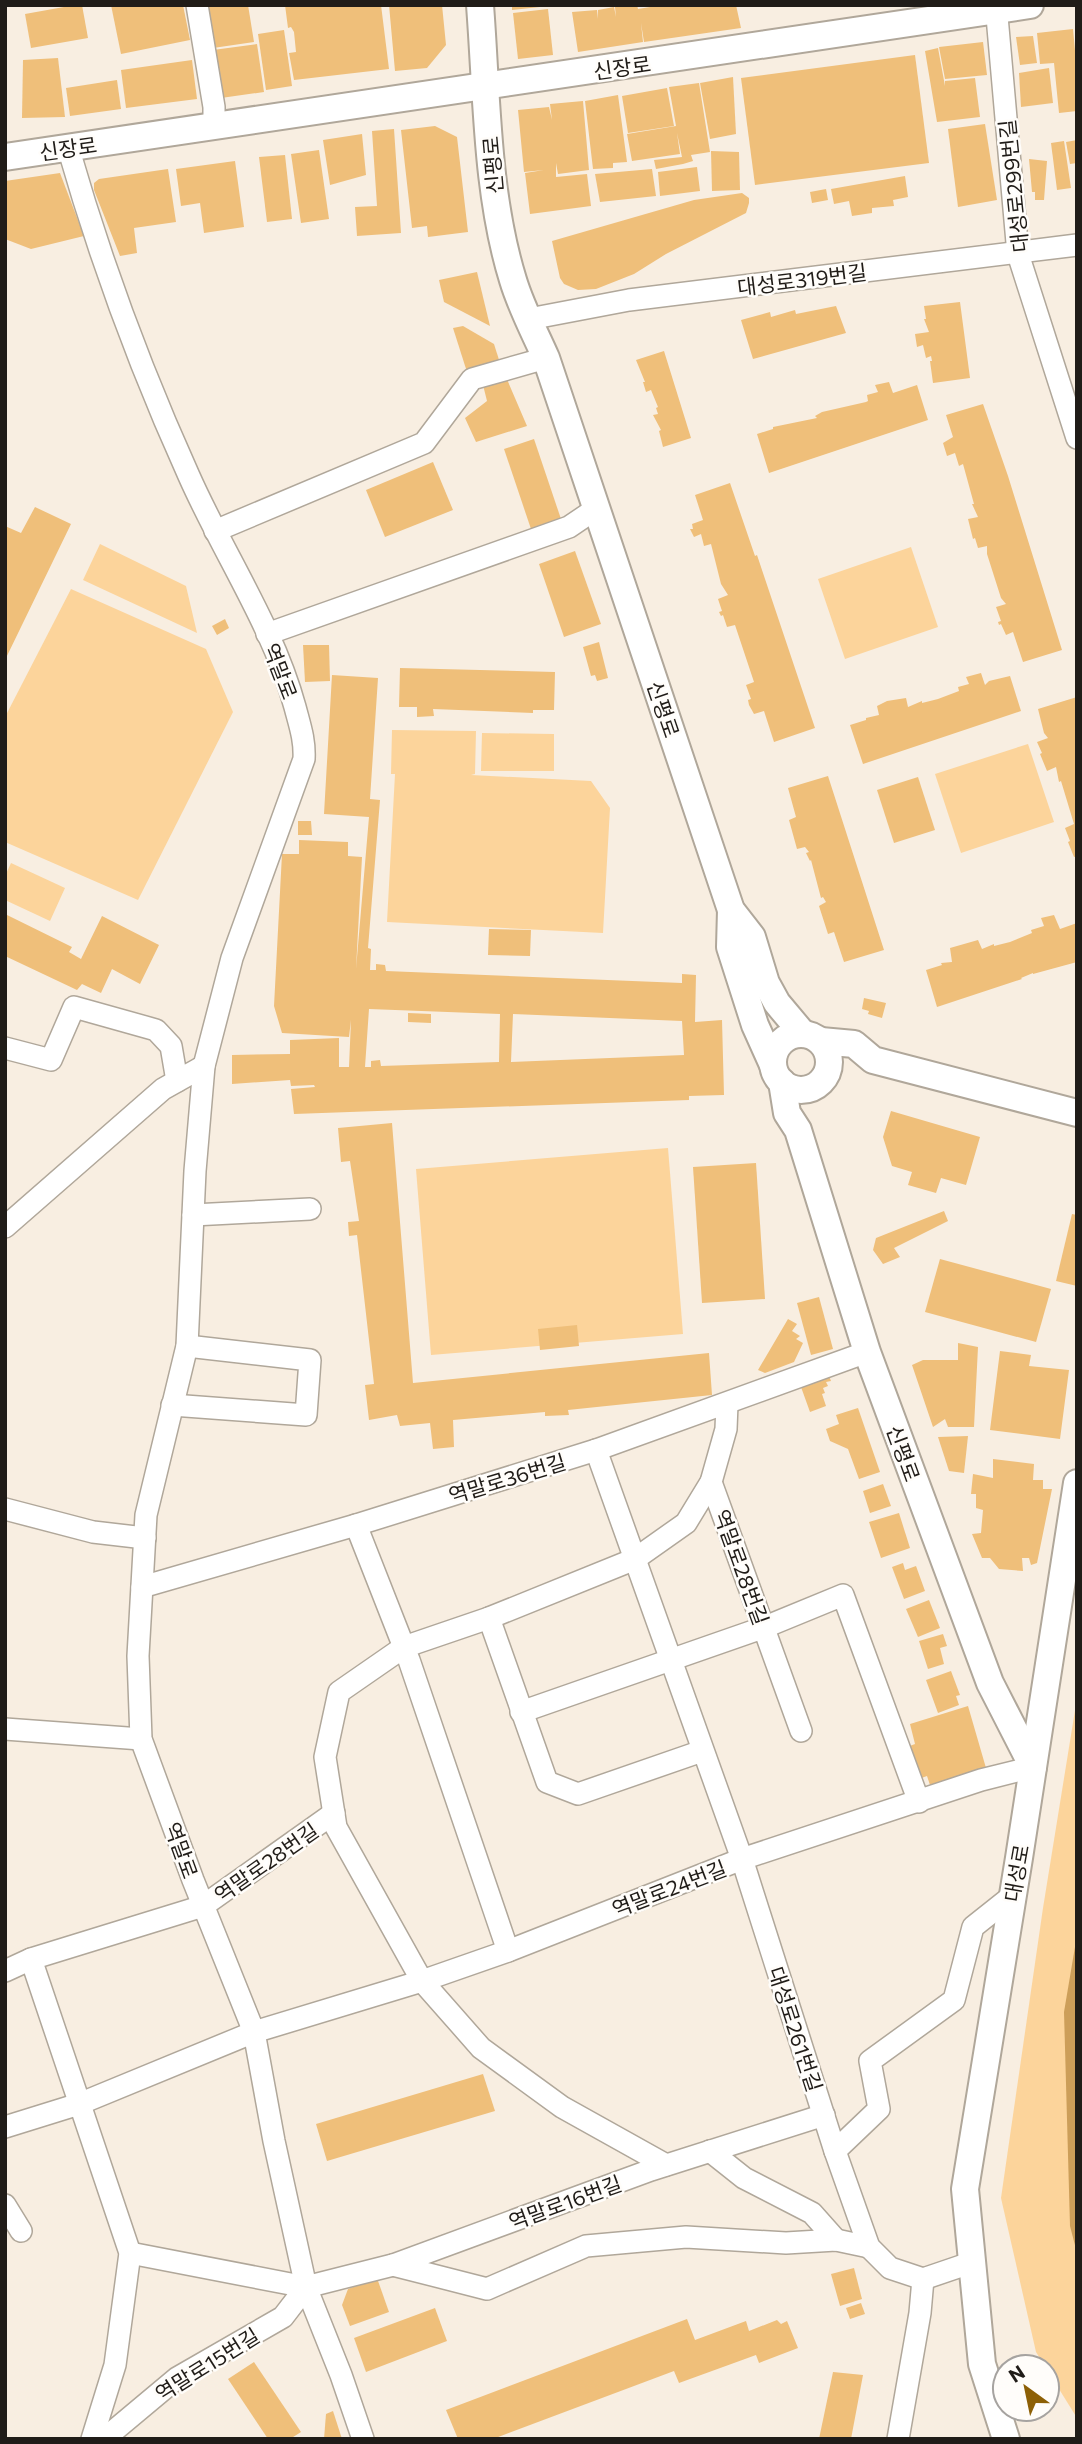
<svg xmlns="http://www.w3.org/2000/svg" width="1082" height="2444" font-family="Commissioner,'Noto Sans KR',sans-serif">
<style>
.green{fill:#fcd49b}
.water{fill:#cc9e59}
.building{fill:#efbf7a;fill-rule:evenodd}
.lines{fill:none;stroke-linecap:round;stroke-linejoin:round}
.minor-casing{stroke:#b0a79a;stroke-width:24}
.tertiary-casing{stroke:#b0a79a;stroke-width:30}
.minor{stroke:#fff;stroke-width:21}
.tertiary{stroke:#fff;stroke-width:26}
.labels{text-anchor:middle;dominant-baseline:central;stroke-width:5;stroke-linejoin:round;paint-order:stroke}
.street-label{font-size:21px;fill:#201c18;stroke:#fffdfa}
</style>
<rect width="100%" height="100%" fill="#f8eee1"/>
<!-- green -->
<g class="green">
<path d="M100 544 186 586 197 633 83 580Z"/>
<path d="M911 547 938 627 845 659 818 579Z"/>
<path d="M71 589 206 649 233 712 138 900 5 842V717Z"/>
<path d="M392 730 476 731 475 774 471 775 591 781 610 808 603 933 387 922 395 774H391Z"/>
<path d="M482 733 554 734V771H481Z"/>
<path d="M1028 744 1054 822 961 853 935 774Z"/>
<path d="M11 863 65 888 50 921 5 900V876Z"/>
<path d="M668 1148 683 1334 431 1355 416 1169Z"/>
<path d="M1077 1698V2418L1036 2352 1001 2198 1043 1908Z"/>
</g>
<!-- water -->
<path class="water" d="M1077 1935V2253L1070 2226 1064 2012Z"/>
<!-- building -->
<g class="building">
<path d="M75 5H82L88 38 31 48 25 14Z"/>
<path d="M111 5H183L190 40 121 54Z"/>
<path d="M207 5H248L254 42 213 48Z"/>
<path d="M285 5H381L389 69 294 80 289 53 296 52 294 32 291 27 288 28Z"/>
<path d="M389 5H442L446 45 427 68 395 71Z"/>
<path d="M512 5H539L540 7 512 10Z"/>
<path d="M632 5H637L638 9 662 5H736L741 28 644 42 641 23 643 42 578 52 572 12 597 10 598 19V10L614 7 616 17 615 7Z"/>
<path d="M548 9 553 55 518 59 513 13Z"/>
<path d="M1073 29 1076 61 1077 111 1059 113 1054 63 1040 64 1037 33Z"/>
<path d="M284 30 292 86 266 90 258 34Z"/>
<path d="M1033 36 1037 63 1020 65 1016 37Z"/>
<path d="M983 42 987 75 945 79 939 47Z"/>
<path d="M257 44 264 92 221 98 213 50Z"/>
<path d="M938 48 945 86V81L975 78 980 117 937 122 925 51Z"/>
<path d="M915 55 929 163 755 185 741 78Z"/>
<path d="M58 58 65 117 22 118 23 60Z"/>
<path d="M192 60 197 99 126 108 121 70Z"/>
<path d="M1049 68 1053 103 1021 107 1019 73Z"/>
<path d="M733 77 736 134 710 139 700 83Z"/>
<path d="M117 80 121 109 70 116 66 88Z"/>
<path d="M699 83 710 152 691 155 693 161 683 164 656 169 654 160 682 157 677 133 680 154 632 161 627 134 676 126 669 87Z"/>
<path d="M667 88 674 126 628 133 622 96Z"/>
<path d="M618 95 627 162 613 163V168L593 169 585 101Z"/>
<path d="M583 101 589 170 558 174 556 163V177L587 174 591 206 530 214 525 173 544 170 524 172 518 110 549 107 552 120 550 104Z"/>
<path d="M985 124 997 200 958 207 948 129Z"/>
<path d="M435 126 457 137 468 232 428 237 427 226 412 228 401 130Z"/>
<path d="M394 129 401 233 357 236 355 207 377 206 372 131Z"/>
<path d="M362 134 366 175 330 185 323 140Z"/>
<path d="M1077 140V163L1070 164 1066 142Z"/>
<path d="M1064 141 1071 188 1057 190 1051 143Z"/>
<path d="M319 150 329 219 301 223 291 154Z"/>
<path d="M711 151 739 152 740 190 712 191Z"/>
<path d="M285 155 292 219 267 222 259 157Z"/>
<path d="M1029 159 1047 161 1044 200H1035V192H1032Z"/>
<path d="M235 161 244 227 204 233 200 203 181 206 176 169Z"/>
<path d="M697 167 700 191 660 196 658 172Z"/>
<path d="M168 169 176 222 134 228 137 253 120 256 94 190V183L99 179Z"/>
<path d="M652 169 656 196 600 202 595 174Z"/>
<path d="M60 173 84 236 31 249 5 239V181Z"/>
<path d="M905 176 908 197 893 200 894 206 872 208V213L852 216 849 201 834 204 831 189Z"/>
<path d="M826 189 828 200 812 203 810 192Z"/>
<path d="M742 193 749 198V203L746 213 666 254 634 274 596 289 578 290 564 284 560 278 552 241 694 200Z"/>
<path d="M477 272 490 326 444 302 439 280Z"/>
<path d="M960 302 970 378 933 383 930 361H932L931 356 926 358 923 345 917 347 915 334 929 332 924 319H926L924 306Z"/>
<path d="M836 306 846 333 753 359 741 320 770 312 771 317 795 310 796 314Z"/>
<path d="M463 326 494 344 500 363 467 372 453 328Z"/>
<path d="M664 351 691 438 663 447 659 431 661 430 653 415 658 414 656 408 658 407 651 390 646 392 643 382H645L636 360Z"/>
<path d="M506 377 527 426 476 442 465 418 487 401 483 385Z"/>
<path d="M889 382 893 393 917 385 928 420 769 473 757 434 773 429V427L817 418 815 416 822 412 866 402 868 401 867 395 878 392 875 385Z"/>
<path d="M983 404 1008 476 1062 650 1023 662 1013 632 1006 635 1001 624 999 625 998 622 1001 621 996 607 1006 604 1001 598 987 554V546L978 548 975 538 973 539 968 519 978 517 972 504H974L963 464 959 466 955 453 947 456 943 443 953 437 946 415Z"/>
<path d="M534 439 562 522 532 532 504 449Z"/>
<path d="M433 462 453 510 385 537 366 490Z"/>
<path d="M730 483 755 556 757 555 815 728 774 742 764 711 754 714 749 705 748 700 751 699 746 685 754 682 735 625 727 627 723 615 721 616 719 612 722 611 718 599 728 595 721 584 711 544 704 546 701 534 694 537 690 529H693L692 524 703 520 695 495Z"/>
<path d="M35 507 71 524 5 660V526L21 533Z"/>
<path d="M575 551 601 624 564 637 539 564Z"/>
<path d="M225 619 229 628 217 635 212 626Z"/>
<path d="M599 642 608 678 597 681 595 675 591 676 583 647Z"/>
<path d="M303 645H329L330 681 305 682Z"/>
<path d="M400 668 555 672 554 710H533V713L433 709 434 716 417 717V707H399Z"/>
<path d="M981 673 985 685 989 681 1010 676 1021 711 863 764 850 725 866 720V718L879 715 877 706 887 701 906 698 908 707 922 701V703L938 699 959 691 958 687 969 684 966 677Z"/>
<path d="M332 675 378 678 370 799 380 800 368 948 371 949 370 970H376V964L385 965 386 971 682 983V974L696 975 695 1022 722 1020 724 1095 689 1096V1100L294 1114 291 1089 315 1087 314 1085 291 1086 290 1080 232 1084V1055L290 1054V1040L339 1038V1067H349L351 1020 349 1037 282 1033 274 1006 282 854H299V840L348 842V856L362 857 356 969 369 817 324 814ZM369 1009 500 1014 499 1062 381 1066 380 1060 371 1061V1067H365ZM513 1014 682 1021 684 1055 511 1062Z"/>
<path d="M1077 697V856L1074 857 1068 842 1070 841 1065 828 1074 824 1061 781 1059 782 1056 767 1047 771 1040 754 1042 753 1037 742 1048 738 1044 733 1038 709Z"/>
<path d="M828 776 884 950 844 962 834 932 828 934 819 906 826 902 823 897 821 898 811 860 810 861 806 853 809 852 805 847 797 849 789 820 796 817 788 788Z"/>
<path d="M918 777 935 830 894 843 877 790Z"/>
<path d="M298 821H311L312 835H298Z"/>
<path d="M5 914 72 947 69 952 81 959 102 916 159 945 140 984 112 969 101 993 82 984 77 990 5 956Z"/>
<path d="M1054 915 1060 929 1077 923V962L1033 974V973L1021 978 1022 979 937 1007 926 970 942 965 941 963 952 962 950 948 978 940 982 949 994 944V946L1010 942 1032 933 1031 930 1044 926 1041 918Z"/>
<path d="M489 929 531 930 530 956 488 955Z"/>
<path d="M864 998 886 1003 882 1018 868 1014 869 1011 862 1009Z"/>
<path d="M408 1013 431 1014V1023L408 1022Z"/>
<path d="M891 1111 980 1137 966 1185 941 1178 936 1193 908 1185 912 1172 892 1166 883 1137Z"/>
<path d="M392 1123 413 1383 709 1353 712 1395 568 1410 569 1415 545 1416V1412L453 1420 454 1447 433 1449 430 1423 400 1426 397 1415 369 1420 365 1385 374 1384 357 1235 349 1236 348 1222 359 1221 350 1161 341 1162 338 1128Z"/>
<path d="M756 1163 765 1299 702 1303 693 1167Z"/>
<path d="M944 1211 948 1221 894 1248 900 1257 883 1264 873 1250 876 1238Z"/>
<path d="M1072 1214 1077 1215V1286L1056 1281Z"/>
<path d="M940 1259 1051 1289 1036 1342 925 1312Z"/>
<path d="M819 1297 833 1349 811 1355 797 1303Z"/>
<path d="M788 1319 797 1324 792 1331 800 1336 796 1339 803 1343 794 1362 765 1373 758 1370Z"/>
<path d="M577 1325 579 1346 540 1350 538 1329Z"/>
<path d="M958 1343 978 1347 974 1427H948L945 1419 933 1427 912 1365 923 1360H958Z"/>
<path d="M1000 1351 1031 1355 1029 1366 1069 1370 1060 1439 990 1430Z"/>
<path d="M829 1376 831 1381 826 1382 828 1386 823 1388 825 1393 822 1394 826 1406 810 1412 801 1387Z"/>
<path d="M858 1408 880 1472 859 1479 848 1449 830 1441 826 1429 839 1424 836 1415Z"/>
<path d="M968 1436 964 1473 949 1471 938 1437Z"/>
<path d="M993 1459 1034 1464 1033 1480H1043V1489H1052L1037 1563 1031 1565 1029 1558H1022L1023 1571 999 1569 990 1558H982L972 1534 981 1533 983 1510 976 1508V1494H971L973 1474 993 1478Z"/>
<path d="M883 1484 891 1506 870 1513 863 1491Z"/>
<path d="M899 1513 910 1548 881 1558 869 1522Z"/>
<path d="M903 1563 905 1570 916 1566 925 1591 904 1599 892 1567Z"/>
<path d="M929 1600 940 1628 918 1637 906 1609Z"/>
<path d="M943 1634 947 1646 940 1648 944 1664 928 1669 919 1641Z"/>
<path d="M951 1671 960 1695 956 1696 959 1705 938 1713 926 1680Z"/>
<path d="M968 1706 986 1768 930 1785 927 1776 916 1780 907 1747 915 1744 910 1724Z"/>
<path d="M483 2074 495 2111 327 2161 316 2124Z"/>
<path d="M854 2268 862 2299 840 2306 831 2274Z"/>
<path d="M377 2278 389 2312 350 2326 342 2305 348 2289Z"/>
<path d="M861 2303 865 2314 850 2319 846 2308Z"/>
<path d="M435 2308 447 2341 366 2372 354 2338Z"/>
<path d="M687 2319 695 2340 746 2321 749 2331 777 2320 781 2324 787 2321 798 2348 759 2363 756 2355 679 2383 674 2371 493 2439H458L446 2410Z"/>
<path d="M254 2362 301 2432 290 2439H268L228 2379Z"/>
<path d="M833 2372 863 2375 851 2439H819Z"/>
<path d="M333 2411 342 2439H324L326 2414Z"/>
</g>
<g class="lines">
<defs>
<g id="minor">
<path d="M197 5 214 107V126"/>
<path d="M996 5 1018 254 1077 438"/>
<path d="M68 147C100 259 141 370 189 476 223 553 273 626 295 707 300 726 305 740 304 759L232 958 204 1066 195 1171 187 1346 146 1515 138 1656 141 1739 193 1880 254 2032 274 2141 306 2287 341 2375 363 2439"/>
<path d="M529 319 629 300 1077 245"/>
<path d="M215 531 424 443 472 379 546 358"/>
<path d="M267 634 569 527 597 508"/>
<path d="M5 1048 51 1060 74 1007 156 1030 171 1046 177 1081"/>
<path d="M193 1215 310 1209"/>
<path d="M5 1227 163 1089 204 1066"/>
<path d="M172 1405 306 1415 310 1360 187 1346"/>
<path d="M596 1450 742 1859 835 2151 869 2247 890 2268 923 2279"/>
<path d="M711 1482 801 1731"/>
<path d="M5 1509 93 1532 145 1538"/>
<path d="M356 1525 409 1660 508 1951"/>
<path d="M142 1587 356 1525 596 1450 867 1352"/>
<path d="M489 1618 547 1782 578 1794 702 1751"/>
<path d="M521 1712 765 1627 843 1595 919 1802"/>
<path d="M5 1729 141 1739"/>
<path d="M31 1959 130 2253 115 2365 92 2439"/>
<path d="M5 1971 31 1959 203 1906 334 1813"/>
<path d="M5 2127 79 2104 254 2032 422 1981 508 1951 742 1859 981 1780 1033 1767"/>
<path d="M710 2151 744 2178 812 2213 836 2240"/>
<path d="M835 2151 879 2109 870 2061 954 2000 973 1927 1012 1896"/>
<path d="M666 2165 562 2107 481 2048 422 1981 336 1827 325 1757 339 1692 404 1647 489 1618 635 1559 686 1523 711 1482 726 1429 727 1404"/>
<path d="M5 2205 21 2231"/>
<path d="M130 2253 306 2287 393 2265 651 2170 824 2115"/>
<path d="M393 2265 487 2289 586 2246 686 2237 786 2243 836 2240 869 2247"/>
<path d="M923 2279 970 2263"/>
<path d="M104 2439 177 2378 283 2317 306 2287"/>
<path d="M898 2439 920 2313 923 2279"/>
</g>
<g id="tertiary">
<path d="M480 5C487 95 486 193 513 280 521 307 535 333 546 358L731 910 752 937 766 983 777 1003 803 1034"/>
<path d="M5 157 1030 5"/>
<path d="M731 910 730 947 755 1025 773 1065"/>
<circle cx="801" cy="1062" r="28"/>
<path d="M821 1041 854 1044 873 1060 1077 1113"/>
<path d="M782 1082 787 1113 798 1130 867 1352 990 1683 1033 1767"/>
<path d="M1006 2439 982 2364 965 2189 1019 1858 1077 1483"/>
</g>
</defs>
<!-- minor casing -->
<use href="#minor" class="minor-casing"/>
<!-- tertiary casing -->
<use href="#tertiary" class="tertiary-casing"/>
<!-- minor -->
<use href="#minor" class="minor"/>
<!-- tertiary -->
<use href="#tertiary" class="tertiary"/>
</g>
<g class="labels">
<!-- street labels -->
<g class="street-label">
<text transform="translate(622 67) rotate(-8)">신장로</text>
<text transform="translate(68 148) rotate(-8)">신장로</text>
<text transform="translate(492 165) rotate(-95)">신평로</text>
<text transform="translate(1013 186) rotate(-96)">대성로299번길</text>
<text transform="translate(802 279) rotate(-7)">대성로319번길</text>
<text transform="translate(281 671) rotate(69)">역말로</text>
<text transform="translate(664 709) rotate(71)">신평로</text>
<text transform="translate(904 1453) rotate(70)">신평로</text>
<text transform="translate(507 1478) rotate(-17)">역말로36번길</text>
<text transform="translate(742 1567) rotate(70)">역말로28번길</text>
<text transform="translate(182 1850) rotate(70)">역말로</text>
<text transform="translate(266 1862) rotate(-35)">역말로28번길</text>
<text transform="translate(1016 1873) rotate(-80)">대성로</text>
<text transform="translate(669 1888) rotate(-21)">역말로24번길</text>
<text transform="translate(796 2029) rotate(72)">대성로261번길</text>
<text transform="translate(565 2202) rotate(-20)">역말로16번길</text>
<text transform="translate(207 2364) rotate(-32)">역말로15번길</text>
</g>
</g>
<!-- border -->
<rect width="1082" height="2444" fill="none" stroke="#201c18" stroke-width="14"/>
<!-- north arrow -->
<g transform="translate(1026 2388) rotate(327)"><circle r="33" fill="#fffdfa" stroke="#a6a3a0" stroke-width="2"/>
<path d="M0-5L12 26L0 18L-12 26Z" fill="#8d6006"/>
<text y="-10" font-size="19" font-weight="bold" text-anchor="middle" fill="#201c18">N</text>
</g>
</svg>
